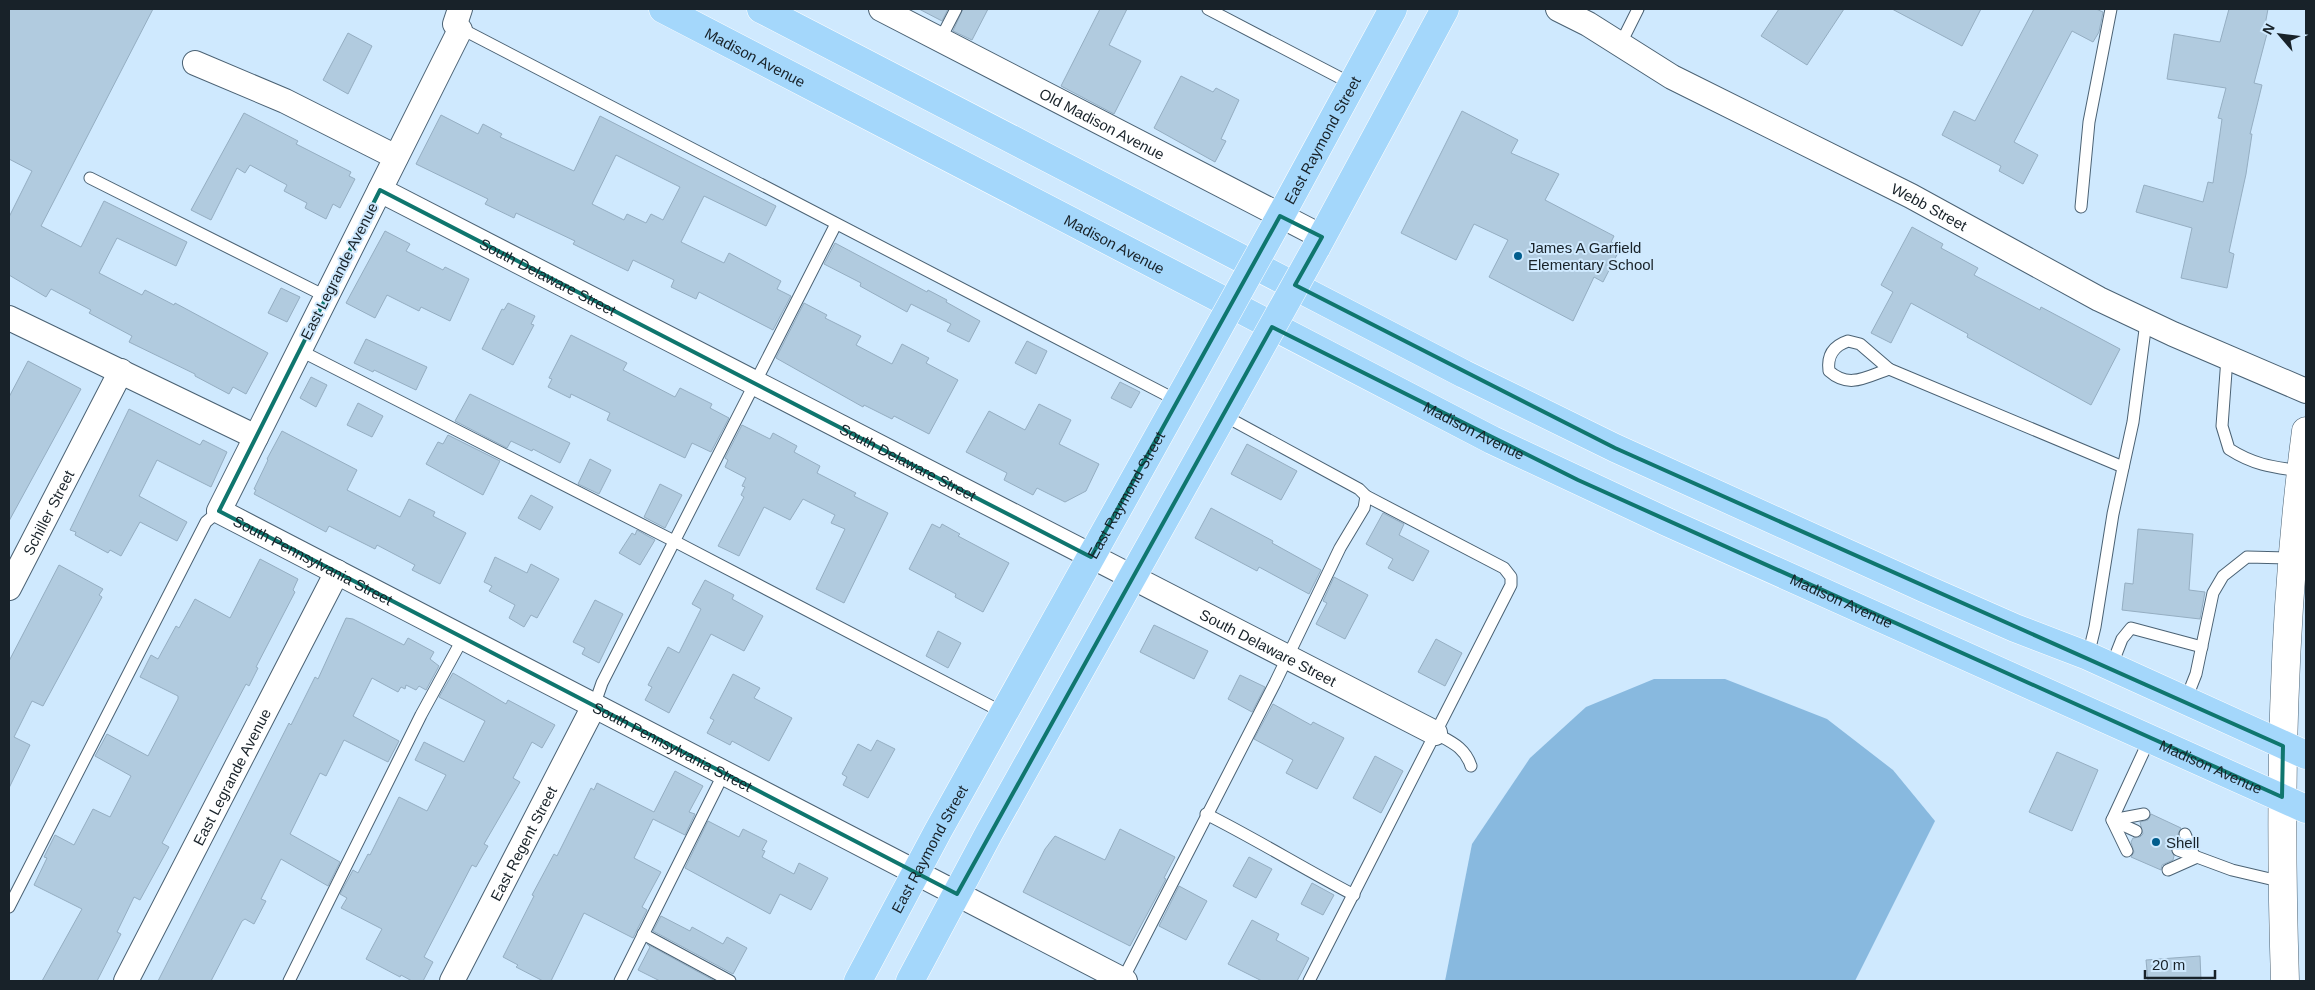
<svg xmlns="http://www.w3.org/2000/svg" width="2315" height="990" font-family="Helvetica,sans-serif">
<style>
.green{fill:#88b9df}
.building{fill:#b1cbdf;stroke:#95aec2;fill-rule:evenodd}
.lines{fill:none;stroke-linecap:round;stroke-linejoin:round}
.service-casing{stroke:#4b6274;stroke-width:13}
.minor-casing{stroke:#4b6274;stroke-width:26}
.tertiary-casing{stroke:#4b6274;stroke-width:29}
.primary-casing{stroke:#fff;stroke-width:29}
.service{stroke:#fff;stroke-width:11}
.minor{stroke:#fff;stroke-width:24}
.tertiary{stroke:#fff;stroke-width:28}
.primary{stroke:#a4d7fb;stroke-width:28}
.primary-bridge-casing{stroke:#fff;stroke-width:29;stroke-linecap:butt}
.primary-bridge{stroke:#a4d7fb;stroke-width:28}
.marked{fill:none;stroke:#0f766e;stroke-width:4;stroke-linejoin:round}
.poi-dot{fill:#015d8d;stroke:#cfe9fe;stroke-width:2}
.labels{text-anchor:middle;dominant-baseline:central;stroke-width:4;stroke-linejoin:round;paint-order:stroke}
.street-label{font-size:15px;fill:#182229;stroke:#cfe9fe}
.poi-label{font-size:15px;fill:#182229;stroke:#cfe9fe;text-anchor:start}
</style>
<rect width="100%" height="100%" fill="#cfe9fe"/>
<!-- green -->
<path class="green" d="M1654 679H1725L1827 719 1893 770 1935 821 1855 981H1445L1472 844 1530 758 1586 707Z"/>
<!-- building -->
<g class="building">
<path d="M9 9H153L41 226 81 247 104 201 187 242 176 266 117 238 99 273 142 295 145 290 174 305 175 303 268 353 246 394 233 387 229 394 195 376V374L129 342 132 336 89 313 91 310 53 290 51 289 46 297 9 275V217L32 171 9 159Z"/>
<path d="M919 9H948L942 21Z"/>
<path d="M963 9H988L972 40 953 31Z"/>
<path d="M1100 9H1127L1109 45 1141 61 1114 114 1061 86Z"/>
<path d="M1779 9H1844L1807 65 1761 36Z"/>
<path d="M1892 9H1981L1962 46Z"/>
<path d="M2034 9H2096L2103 12 2099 32 2093 42 2072 31 2014 142 2038 155 2023 184 1999 171 2001 166 1942 135 1954 111 1975 121Z"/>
<path d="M2229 9H2268L2265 25 2269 26 2254 83 2262 85 2250 134H2252L2246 174 2229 252 2234 254 2227 288 2181 278 2192 228 2136 212 2144 185 2203 202 2208 182 2213 183 2222 119 2218 118 2226 88 2167 79 2174 34 2220 42Z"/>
<path d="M348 33 372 46 348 94 323 80Z"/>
<path d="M1181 76 1213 92 1216 88 1239 100 1221 139 1226 141 1215 162 1154 128Z"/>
<path d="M1462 111 1518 140 1511 153 1559 174 1545 200 1614 236 1611 242 1621 247 1603 282 1594 277 1573 321 1489 277 1508 240 1474 224 1456 260 1401 233Z"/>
<path d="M244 113 298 141 296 144 351 172 349 176 355 179 340 208 333 204 326 219 305 208 307 203 284 191 287 185 250 165 245 173 237 168 211 220 191 210Z"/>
<path d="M441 115 478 134 483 124 502 134 500 137 574 171 600 116 776 206 766 226 704 196 681 242 724 263 729 253 781 281 777 289 791 296 773 330 699 292 696 299 671 287 674 280 633 260 628 271 573 244 575 241 516 213 514 218 485 204 488 199 416 164ZM616 155 680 187 663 220 651 214 646 223 627 214 624 220 592 204Z"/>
<path d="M1912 227 1943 244 1941 248 1978 268 1974 275 2040 310 2041 307 2120 349 2091 405 1967 337 1968 334 1911 303 1891 343 1871 333 1893 292 1881 285Z"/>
<path d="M385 231 410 244 406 251 443 270 445 267 469 279 450 321 421 307 419 311 387 295 375 318 346 303Z"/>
<path d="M835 243 927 292 928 290 947 300 946 302 980 321 969 342 947 331 951 324 911 304 907 312 860 286 861 283 824 264Z"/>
<path d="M281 288 300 297 287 322 268 313Z"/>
<path d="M508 303 535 316 531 324 534 325 513 365 482 349 502 309 504 310Z"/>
<path d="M804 303 827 315 825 318 861 336 856 345 892 364 902 344 929 358 926 363 958 380 929 434 894 416 892 419 864 405 863 407 776 358Z"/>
<path d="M571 335 627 363 623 370 675 397 680 388 712 404 710 408 729 418 711 452 692 443 685 458 607 420 610 413 571 394 570 398 548 387 552 379 549 378Z"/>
<path d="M366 339 427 367 416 390 374 370 373 372 354 363Z"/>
<path d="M1027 341 1047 351 1036 374 1015 363Z"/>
<path d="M28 361 81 389 9 521V397Z"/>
<path d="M311 377 327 385 316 407 300 398Z"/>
<path d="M1120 382 1140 392 1131 408 1111 398Z"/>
<path d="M470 394 570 443 560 463 533 449 532 451 511 441 507 448 455 421Z"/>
<path d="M358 403 383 416 372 437 347 425Z"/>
<path d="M1039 404 1071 420 1059 444 1099 464 1086 491 1065 502 1037 488 1033 495 1004 480 1007 473 966 452 989 411 1025 430Z"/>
<path d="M129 409 200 445 203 440 227 452 211 487 157 460 139 496 187 522 177 541 140 522 121 556 110 550 108 553 75 535 76 532 70 530Z"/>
<path d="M742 425 770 439 773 433 797 446 794 452 820 466 817 473 856 493 854 496 888 513 844 603 816 589 845 529 831 523 835 515 803 499 790 520 764 507 739 556 718 546 744 497 741 495 745 487 742 486 746 478 725 467 728 460 725 458Z"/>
<path d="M282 431 357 470 347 490 400 517 409 499 435 512 433 516 466 533 440 584 412 570 415 565 377 545 375 549 329 526 326 532 254 494 256 490 254 489 268 460 267 459Z"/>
<path d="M448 435 500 461 483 495 426 464 438 442 443 444Z"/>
<path d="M1247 444 1297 471 1281 500 1231 474Z"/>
<path d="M590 459 611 470 599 494 578 484Z"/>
<path d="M660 484 682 495 665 528 644 517Z"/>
<path d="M531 495 553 507 540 530 518 518Z"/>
<path d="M1211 508 1273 541 1272 543 1321 570 1309 594 1259 567 1257 571 1195 538Z"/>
<path d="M1383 513 1404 524 1399 535 1429 551 1413 581 1388 568 1393 559 1366 544Z"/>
<path d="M932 524 940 528 942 524 960 534 958 536 1009 563 983 612 955 597 956 594 909 569Z"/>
<path d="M2138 529 2193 534 2189 590 2205 592 2200 619 2122 610 2125 583 2133 584Z"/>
<path d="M637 530 655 540 640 565 619 553 632 533 635 535Z"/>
<path d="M495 557 527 573 531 564 559 579 537 618 531 615 524 627 509 618 515 605 489 591 492 586 484 582Z"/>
<path d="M260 559 298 579 293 590 295 592 256 667 258 668 249 686 246 684 162 843 169 847 140 900 134 897 117 932 121 934 97 981H42L82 909 34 885 47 858 44 857 55 835 74 845 93 809 110 817 131 776 95 756 107 734 148 756 178 699V696L140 677 151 655 158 659 176 626 179 628 195 599 230 618Z"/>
<path d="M59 565 103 589 99 595 102 597 43 706 32 701 14 737 30 745 9 788V661Z"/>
<path d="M1334 577 1368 595 1345 639 1316 624 1327 603 1323 601Z"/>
<path d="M705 580 734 595 732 599 763 616 744 651 711 634 669 713 645 700 652 687 648 685 668 647 679 653 701 609 692 604Z"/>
<path d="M595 600 623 614 599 663 582 654 585 648 573 642Z"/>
<path d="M346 618 353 619 404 645 408 638 434 652 430 659 439 666 426 690 419 686 416 690 406 685 405 689 401 687 398 692 372 678 353 716 399 741 388 762 344 740 326 776 320 773 290 834 340 862 328 886 281 859 261 899 266 901 254 924 245 919 242 921 211 981H158L289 723 291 725 315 677 318 679Z"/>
<path d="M1154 625 1208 651 1194 679 1140 652Z"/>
<path d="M938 631 961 643 948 668 926 656Z"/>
<path d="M1436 639 1462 653 1445 686 1418 672Z"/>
<path d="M453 673 506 704 508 700 555 725 542 748 532 742 513 778 520 782 484 844 488 846 476 867 472 865 424 957 433 962 423 981H412L401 975 400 977 366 959 382 929 341 908 347 898 340 894 353 870 358 873 368 854 370 855 399 797 427 811 446 775 415 760 424 742 464 762 485 721 439 697Z"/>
<path d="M733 674 760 688 754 698 792 718 769 761 732 741 730 745 707 733 714 720 710 718Z"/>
<path d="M1240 675 1265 687 1252 712 1228 699Z"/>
<path d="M1273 704 1311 725 1313 722 1344 738 1317 789 1286 773 1293 760 1254 739Z"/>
<path d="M877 740 895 749 868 798 843 785 847 777 842 774 858 744 871 751Z"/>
<path d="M2057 752 2098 770 2072 831 2029 812Z"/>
<path d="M1375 756 1403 771 1381 813 1353 798Z"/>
<path d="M675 771 703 786 689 812 695 814 685 835 653 819 634 858 661 872 642 907 647 910 633 938 584 913 551 981H543L516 967 518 965 503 957 534 896 532 895 554 854 557 856 591 788 594 790 597 783 654 812Z"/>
<path d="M2151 814 2181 828 2178 834 2181 843 2174 844 2171 848 2174 856 2173 860 2162 865 2161 870 2131 857 2134 852 2131 842 2133 838 2140 837 2143 834 2140 822 2148 820Z"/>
<path d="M708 821 739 837 743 829 767 841 762 850 765 851 762 857 794 874 799 863 828 878 811 910 780 894 770 914 685 868Z"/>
<path d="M1120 829 1175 857 1164 878 1166 879 1130 946 1023 892 1045 849 1055 836 1105 860Z"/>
<path d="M1249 857 1272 869 1256 898 1233 886Z"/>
<path d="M1312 883 1334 895 1323 915 1301 904Z"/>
<path d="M1179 886 1207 901 1186 940 1159 926Z"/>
<path d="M661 916 690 931 692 927 723 944 727 937 747 948 733 974 653 931Z"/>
<path d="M1252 920 1279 934 1276 940 1309 958 1297 981H1262L1228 964Z"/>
<path d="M647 944 715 981H660L638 970 650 947Z"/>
<path d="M2200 956 2201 981H2148L2146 960Z"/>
</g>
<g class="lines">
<defs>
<g id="service">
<path d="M1208 9 1352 84"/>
<path d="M458 27 1178 401"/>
<path d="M940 40 956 9"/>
<path d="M1620 45 1638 9"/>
<path d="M90 178 327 297"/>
<path d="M2081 207 2089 122 2111 9"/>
<path d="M1848 341 1860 344 1889 369C1866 377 1849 389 1829 371 1827 356 1833 346 1848 341Z"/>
<path d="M299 350 674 541 1004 713"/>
<path d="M2227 358 2222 426 2229 449C2254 465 2272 467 2301 471"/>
<path d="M1889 369 2123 467"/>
<path d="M1223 415 1359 489 1366 496 1504 568 1511 577V585L1309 981"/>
<path d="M2088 656 2095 627 2113 514 2133 422 2146 322"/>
<path d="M2111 667 2122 639 2131 628 2202 647"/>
<path d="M2185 702 2196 674 2213 593 2223 576 2247 557 2292 558"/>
<path d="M594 706 602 683 836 224"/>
<path d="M1435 733C1451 742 1465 747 1471 766"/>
<path d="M1206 814C1256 839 1304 869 1354 895"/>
<path d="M2136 831 2112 820 2150 738"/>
<path d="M2178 850 2232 870 2283 882"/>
<path d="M2127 851 2112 820 2144 814"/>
<path d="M2168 870 2195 858 2185 834"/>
<path d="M9 907 206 522 219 511"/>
<path d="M643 934 730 981"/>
<path d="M289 981 421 715 463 638"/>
<path d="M620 981 724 773"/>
<path d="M1122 981 1275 683 1340 548 1364 508 1366 496"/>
</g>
<g id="minor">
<path id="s1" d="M881 9 1322 237"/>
<path id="s2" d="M1558 9 1588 24 1672 77 1911 196 2099 299 2173 334 2306 391"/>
<path d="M455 24 460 9"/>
<path id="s3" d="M460 30 219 511 1125 981"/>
<path d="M195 63 285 101 396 157"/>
<path id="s4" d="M380 190 1435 733"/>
<path d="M9 318 256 437"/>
<path id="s5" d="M9 588 121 371"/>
<path id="s6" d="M126 981 337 572"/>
<path id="s7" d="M452 981 594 706"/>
</g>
<path id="tertiary" d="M2285 981C2279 797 2282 613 2306 431"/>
<g id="primary">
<path id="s8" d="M663 9 1492 440 1667 522 2306 809"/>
<path d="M761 9 1464 374 1615 448 1926 589 2015 628 2088 656 2306 755"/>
<path id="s9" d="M1275 226 1393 9"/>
<path d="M1316 248 1445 9"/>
<path id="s10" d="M858 981 938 831 1193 374"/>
<path d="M910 981 989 833 1232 399"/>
</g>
</defs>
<!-- service casing -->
<use href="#service" class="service-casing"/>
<!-- minor casing -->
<use href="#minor" class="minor-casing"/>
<!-- tertiary casing -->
<use href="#tertiary" class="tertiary-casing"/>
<!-- primary casing -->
<use href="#primary" class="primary-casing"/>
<!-- service -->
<use href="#service" class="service"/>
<!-- minor -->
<use href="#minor" class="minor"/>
<!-- tertiary -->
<use href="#tertiary" class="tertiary"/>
<!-- primary -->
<use href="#primary" class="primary"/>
<defs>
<g id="primary-bridge">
<path d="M1193 374 1275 226"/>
<path d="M1232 399 1316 248"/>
</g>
</defs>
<!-- primary-bridge casing -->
<use href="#primary-bridge" class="primary-bridge-casing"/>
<!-- primary-bridge -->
<use href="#primary-bridge" class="primary-bridge"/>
</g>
<!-- marked area -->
<path class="marked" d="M380 190 1091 557 1280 216 1322 237 1295 285 1615 448 2283 746 2282 797 1578 480 1272 327 957 894 219 511Z"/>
<!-- markers -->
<g class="poi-dot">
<circle cx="1518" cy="256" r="5"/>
<circle cx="2156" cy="842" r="5"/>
</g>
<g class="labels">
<!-- street labels -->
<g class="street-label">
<text stroke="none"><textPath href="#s8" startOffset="104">Madison Avenue</textPath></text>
<text stroke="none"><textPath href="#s1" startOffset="249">Old Madison Avenue</textPath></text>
<text stroke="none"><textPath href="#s9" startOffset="98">East Raymond Street</textPath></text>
<text stroke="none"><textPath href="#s2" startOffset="421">Webb Street</textPath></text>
<text stroke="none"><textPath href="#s8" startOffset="509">Madison Avenue</textPath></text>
<text transform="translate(339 271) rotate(-63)">East Legrande Avenue</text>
<text stroke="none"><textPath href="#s4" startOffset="189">South Delaware Street</textPath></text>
<text stroke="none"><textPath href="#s8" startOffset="914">Madison Avenue</textPath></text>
<text stroke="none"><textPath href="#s4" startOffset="594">South Delaware Street</textPath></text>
<text stroke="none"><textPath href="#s10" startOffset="555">East Raymond Street</textPath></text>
<text stroke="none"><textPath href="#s5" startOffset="85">Schiller Street</textPath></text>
<text stroke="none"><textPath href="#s3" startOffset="644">South Pennsylvania Street</textPath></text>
<text stroke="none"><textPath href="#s8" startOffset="1319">Madison Avenue</textPath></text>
<text stroke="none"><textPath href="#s4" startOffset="999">South Delaware Street</textPath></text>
<text stroke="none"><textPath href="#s3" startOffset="1049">South Pennsylvania Street</textPath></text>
<text stroke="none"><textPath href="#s8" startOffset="1724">Madison Avenue</textPath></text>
<text stroke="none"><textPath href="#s6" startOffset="230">East Legrande Avenue</textPath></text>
<text stroke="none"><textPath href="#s7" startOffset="155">East Regent Street</textPath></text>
<text stroke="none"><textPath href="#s10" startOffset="150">East Raymond Street</textPath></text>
</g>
<!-- poi labels -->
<g class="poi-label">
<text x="1528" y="247">James A Garfield<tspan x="1528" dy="17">Elementary School</tspan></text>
<text x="2166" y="842">Shell</text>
</g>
</g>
<!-- border -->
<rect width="2315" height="990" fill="none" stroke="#182229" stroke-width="20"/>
<!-- north arrow -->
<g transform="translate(2280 35) rotate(298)" stroke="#cfe9fe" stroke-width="4" paint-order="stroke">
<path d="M0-4L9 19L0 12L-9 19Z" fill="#182229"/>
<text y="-8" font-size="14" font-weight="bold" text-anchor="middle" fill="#182229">N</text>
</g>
<!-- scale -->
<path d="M2145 970v8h70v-8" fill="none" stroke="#182229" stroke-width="2.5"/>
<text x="2152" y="970" font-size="15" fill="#182229" stroke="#cfe9fe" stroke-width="4" paint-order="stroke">20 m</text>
</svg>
